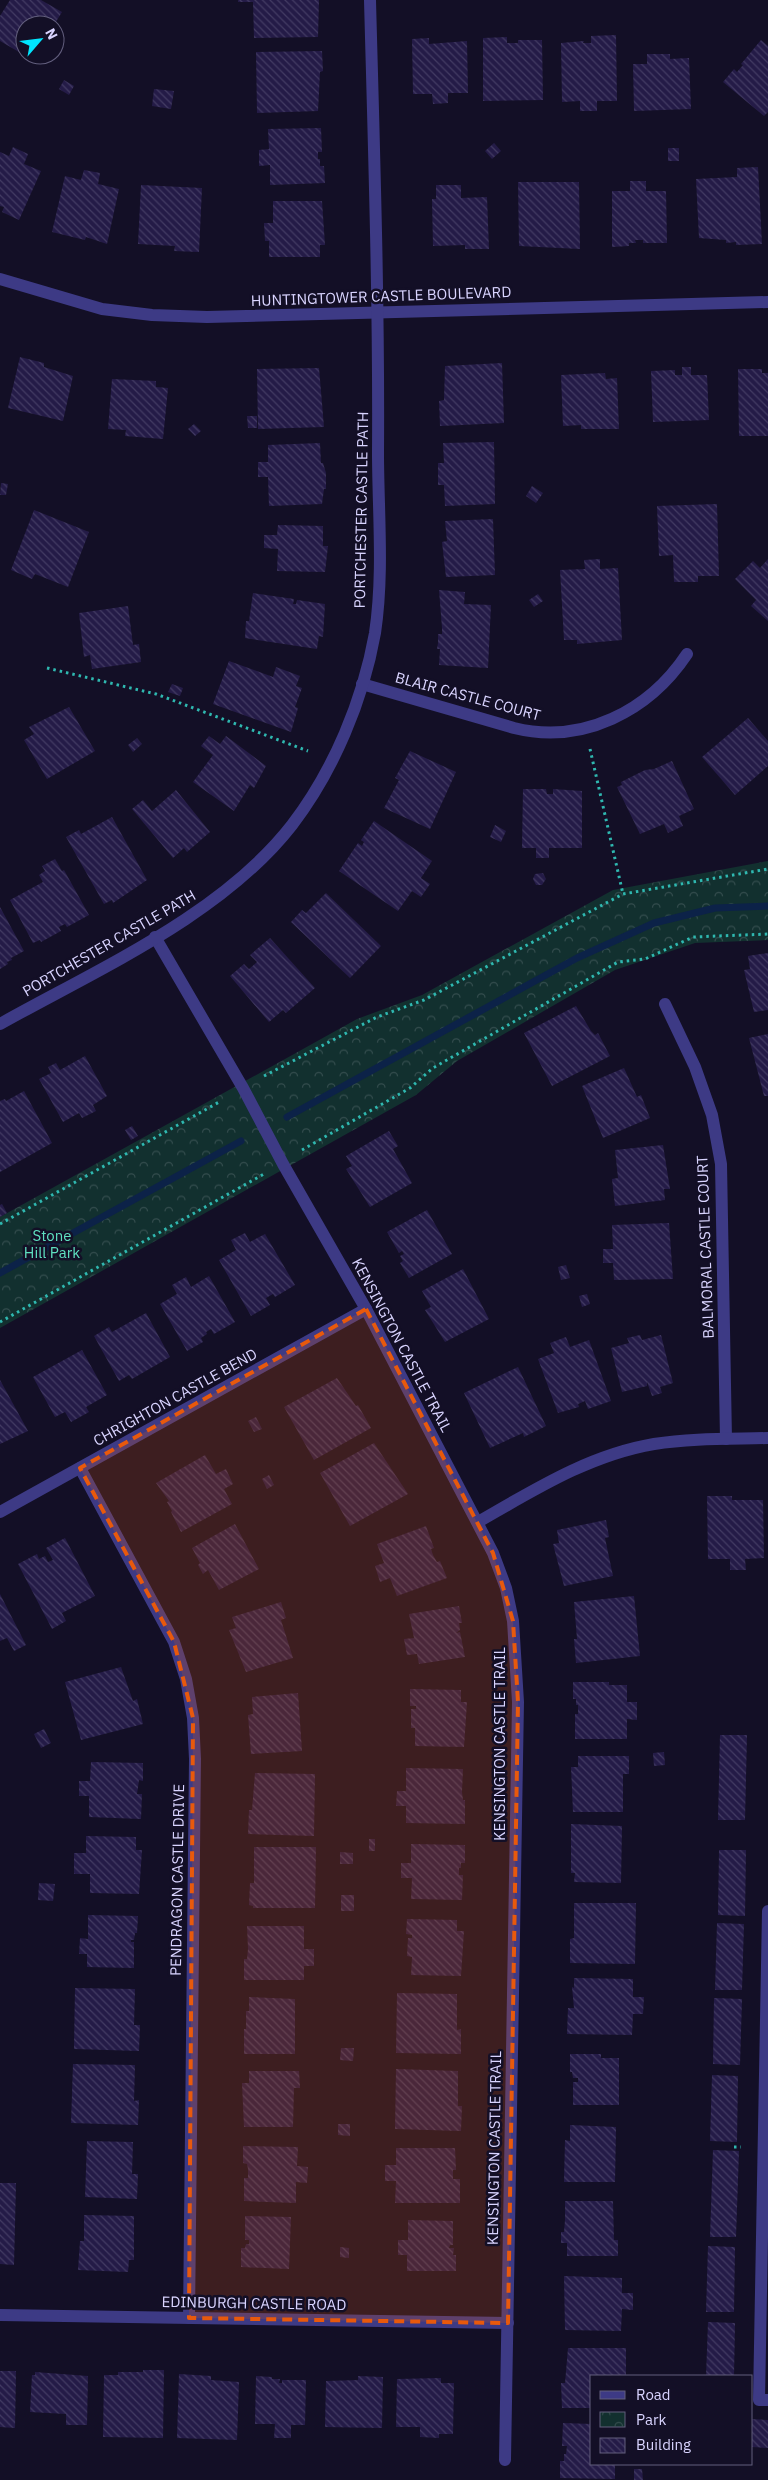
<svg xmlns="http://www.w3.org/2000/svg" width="768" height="2480" font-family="'IBM Plex Sans',sans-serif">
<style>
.park{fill:url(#park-crowns)}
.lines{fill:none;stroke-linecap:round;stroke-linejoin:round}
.stream{stroke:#0c2248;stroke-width:7}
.building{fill:url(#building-back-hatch)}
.path{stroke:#2fb8b0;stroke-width:3;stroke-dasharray:2.5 4;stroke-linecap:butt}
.lane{stroke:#3d3a85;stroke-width:12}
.street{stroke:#3d3a85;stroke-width:12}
.marked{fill:#e8590c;fill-opacity:0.2;stroke:#e8590c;stroke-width:4;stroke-dasharray:10 6;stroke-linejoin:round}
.labels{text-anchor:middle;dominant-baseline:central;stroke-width:5;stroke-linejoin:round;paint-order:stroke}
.street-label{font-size:15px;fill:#d9d4ff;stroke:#130f26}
.park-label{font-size:15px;fill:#5fe0c0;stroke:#130f26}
</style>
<defs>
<pattern id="park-crowns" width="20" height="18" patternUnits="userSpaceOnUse" patternTransform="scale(1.25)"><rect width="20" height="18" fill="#12302f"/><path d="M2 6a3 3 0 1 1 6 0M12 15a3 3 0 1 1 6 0" fill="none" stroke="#344d4e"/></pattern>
<pattern id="building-back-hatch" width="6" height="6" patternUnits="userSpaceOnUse" patternTransform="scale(1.25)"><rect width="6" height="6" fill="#241b47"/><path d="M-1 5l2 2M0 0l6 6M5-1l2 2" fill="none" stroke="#433b63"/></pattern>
</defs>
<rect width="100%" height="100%" fill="#130f26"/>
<!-- park -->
<path class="park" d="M768 861V940L695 943 615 970 457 1061 416 1095 0 1328V1217L357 1019 422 995 613 890Z"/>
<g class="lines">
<!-- stream -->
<g class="stream">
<path d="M287 1117 577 958 654 923 715 908 768 906"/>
<path d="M0 1273 241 1141"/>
</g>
</g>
<!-- building -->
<g class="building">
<path d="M10 0H41L62 12 54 25H25V55H43L38 63 0 41V16Z"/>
<path d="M238 0H319L318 37 254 38 253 2H238Z"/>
<path d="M616 35 617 101H597V111H580V101L562 102 561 43 584 41 583 43H591V36Z"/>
<path d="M507 37V43H518V40H542L543 100 483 101V38Z"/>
<path d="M429 38V44L467 41 468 93H448V103L433 104 432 94H413L412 39Z"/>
<path d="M761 40 768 46V112L764 116 723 82 734 69 737 72 743 65 741 64Z"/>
<path d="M322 51 323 71 320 72 318 111 257 113 256 52Z"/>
<path d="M647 54H670V59L689 58 691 109 634 111 633 64H647Z"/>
<path d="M64 80 74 86 69 95 59 89Z"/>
<path d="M154 89 174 91 171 109 152 106Z"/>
<path d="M321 128 322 152H318V159H320V166H324L325 183 270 185V165L259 166V150L269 149 268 129Z"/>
<path d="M494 143 501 151 492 159 485 151Z"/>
<path d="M13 147 28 154 24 164 41 171 19 220 2 212 4 207 0 206V152L9 156Z"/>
<rect x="668" y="148" width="11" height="13"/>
<path d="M758 167 762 244 736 245V242L726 243V240L699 238 696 179 737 177V168Z"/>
<path d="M84 170 100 173 98 184 119 189 107 244 86 237 85 240 52 232 65 176 81 180Z"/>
<path d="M630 181H646V191H666L667 243H643V240H635L636 243H629V246L612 247V191H630Z"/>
<path d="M518 182H579L580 249 519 246Z"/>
<path d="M141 185 202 188 199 252 174 251 175 246 138 244Z"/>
<path d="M436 185H461V198L487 197 489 249H465V245L433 246 432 199H436Z"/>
<path d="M273 201H322L325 245H320V257H269V241H265L264 223H273Z"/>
<path d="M20 357 44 363V367L73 376 63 421 8 408Z"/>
<path d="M502 363 504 423 440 426 439 401 444 400 445 366Z"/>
<path d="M682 367H691V375H707L709 420 653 422 651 371 675 370V375H682Z"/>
<path d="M319 368 324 427 258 429 257 369Z"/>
<path d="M738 369H762V373H768V436H739Z"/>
<path d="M605 373 606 379 617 378 619 429H581V425L563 426 561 375Z"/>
<path d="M112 379 156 381V387L168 388 163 439 125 436 126 430 108 429Z"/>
<path d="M247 416H257V428H248Z"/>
<path d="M194 424 201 431 195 436 188 429Z"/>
<path d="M494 442 495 504 445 506 444 485H438V463H444L443 443Z"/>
<path d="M320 443 321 463H323L326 473V489H324L322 504 269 506 268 477H258V462H268V445Z"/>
<path d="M1 483 8 484 6 495H0Z"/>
<path d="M532 486 543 493 536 503 526 496Z"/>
<path d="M717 504 719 576H698V582H674L673 555 659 556 657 506Z"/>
<path d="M34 510 89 532 68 587 35 574 32 579 11 570Z"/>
<path d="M493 519 495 575 446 577 442 542 447 541 445 521Z"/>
<path d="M278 525 323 526V546H328L325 572 277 571 278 549 264 548V535H277Z"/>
<path d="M600 559V569L618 568 622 640 577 644V640H564L560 570 585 569 584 560Z"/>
<path d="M768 559V621L751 606 756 600 735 579 753 561 760 568Z"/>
<path d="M439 590 465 592 464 604 491 605 488 668 439 665 440 649H437L438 643V634H442V628Z"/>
<path d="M253 593 294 599 293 604H296L297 600 325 604 323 637 319 636 317 649 245 638 246 621H249Z"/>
<path d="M538 594 543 601 534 607 529 600Z"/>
<path d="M128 606 133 645 139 644 141 662 92 669 90 655 84 657 79 613Z"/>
<path d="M229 661 273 677 276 667 300 676 296 686 302 688 295 707 298 708 291 732 213 704Z"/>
<path d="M172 684 183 688 180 696 168 692Z"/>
<path d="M69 707 95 751 47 779 24 740 34 734 29 727Z"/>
<path d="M748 718 768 741V766L735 795 702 757Z"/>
<path d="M209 736 220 744 226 736 266 766 254 788 250 785 234 811 193 782 213 755 201 746Z"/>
<path d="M137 738 142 744 133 752 128 745Z"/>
<path d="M410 751 456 772 430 829 384 808 399 780 395 778Z"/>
<path d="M672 761 694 809 679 816 683 826 668 833 664 824 640 834 617 787 622 785 621 782 645 770 654 769Z"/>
<path d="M523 789H546L547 794H553V789L582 791V848H549V858H536V848H522Z"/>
<path d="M176 790 210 832 187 852 184 848 173 858 132 809 143 800 152 811Z"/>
<path d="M112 817 147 880 113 903 112 900 104 904 66 837 79 830 81 834Z"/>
<path d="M374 821 432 861 421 878 430 884 421 897 412 891 398 911 339 871 358 843 362 846 364 842 361 840Z"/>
<path d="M495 825 506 831 501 842 490 837Z"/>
<path d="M55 859 62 871 64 870 89 915 67 927 65 924 59 927 61 931 41 942 40 940 33 943 10 900 43 882 39 875 45 871 42 866Z"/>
<path d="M543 873 546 879 542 885H536L533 879 535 874Z"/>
<path d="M326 893 381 946 350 978 291 922 302 910 306 913Z"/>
<path d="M0 907 24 951 11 958 12 960 7 962 8 964 0 969Z"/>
<path d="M270 938 315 988 286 1013 283 1010 269 1022 230 976 244 964 249 969 257 962 250 955Z"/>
<path d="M768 953V1010L754 1012 744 970 750 969 748 956Z"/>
<path d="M576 1006 591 1031 595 1035 598 1033 610 1056 552 1086 524 1033Z"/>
<path d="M768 1034V1096H764L749 1038Z"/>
<path d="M85 1056 107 1096 93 1105 96 1111 82 1118 79 1113 63 1122 39 1079 51 1073 48 1067 56 1063 60 1070Z"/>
<path d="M624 1068 637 1097 641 1095 650 1118 603 1138 582 1086Z"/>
<path d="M24 1091 52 1143 0 1172V1101L5 1099 6 1101Z"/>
<path d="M132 1126 138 1136 131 1140 125 1130Z"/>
<path d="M389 1131 398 1146 393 1149 412 1183 370 1207 346 1169 352 1166 346 1156Z"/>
<path d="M663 1145 670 1189H664L665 1200 615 1206 612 1179 618 1178 615 1150Z"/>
<path d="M2 1204 7 1213 0 1217V1205Z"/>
<path d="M427 1210 452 1254 409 1278 400 1263 403 1261 400 1256 404 1254 402 1251 399 1253 387 1232Z"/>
<path d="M669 1223 673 1279 614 1280 613 1263H603V1249H613L612 1225Z"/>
<path d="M245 1233 250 1242 265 1234 295 1285 275 1297 273 1294 266 1298 270 1305 251 1316 219 1260 236 1250 231 1240Z"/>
<path d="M566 1265 570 1278 561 1280 558 1267Z"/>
<path d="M463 1269 489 1319 445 1342 425 1310 431 1307 422 1291Z"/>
<path d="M209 1276 235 1322 214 1334 211 1329 206 1332 207 1334 201 1338 203 1342 187 1351 160 1304 177 1294 172 1285 186 1277 191 1287Z"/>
<path d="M587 1294 590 1304 582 1307 579 1296Z"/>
<path d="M146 1313 170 1357 132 1379 129 1375 119 1381 94 1336 109 1327 112 1332Z"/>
<path d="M640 1335 642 1340 661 1335 673 1383 660 1387 662 1393 652 1396 647 1382V1386L622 1392 611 1348 629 1343 627 1338Z"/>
<path d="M566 1337 570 1347 589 1340 611 1401 588 1409 585 1401 578 1404 579 1407 558 1413 538 1359 554 1353 550 1343Z"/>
<path d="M82 1350 107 1395 86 1407 89 1412 71 1422 65 1412 55 1417 33 1377Z"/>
<path d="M518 1367 546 1426 524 1437 523 1433 490 1448 464 1393Z"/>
<path d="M337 1378 356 1406 358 1405 371 1428 314 1460 284 1407Z"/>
<path d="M0 1380 28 1431 0 1444Z"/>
<path d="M256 1417 262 1429 254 1432 248 1421Z"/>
<path d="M374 1443 408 1494 350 1526 320 1473Z"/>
<path d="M205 1455 216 1474 226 1469 233 1484 224 1489 232 1504 181 1532 171 1512 172 1511 167 1502 169 1501 156 1483Z"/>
<path d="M269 1475 274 1485 267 1489 262 1479Z"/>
<path d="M707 1496H732V1500H763L764 1558 745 1559 746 1570H730V1559H708Z"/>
<path d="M606 1520 609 1537 605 1538 613 1576 564 1586 553 1544 559 1543 557 1530Z"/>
<path d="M235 1524 259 1569 219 1590 208 1570 203 1574 198 1565 200 1563 192 1548Z"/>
<path d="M426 1526 434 1548 431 1549 433 1555 437 1562 440 1561 447 1578 397 1596 390 1578 380 1582 375 1566 384 1563 377 1544Z"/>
<path d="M65 1538 95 1596 62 1613 66 1621 52 1629 18 1564 37 1554 39 1559 45 1556 48 1562 53 1560 46 1548Z"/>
<path d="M0 1594 26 1645 14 1651 7 1638 0 1641Z"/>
<path d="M634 1596 640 1656 576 1663 574 1639H577L574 1602Z"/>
<path d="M281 1602 286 1618 281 1620 293 1658 246 1672 229 1630 236 1628 232 1617Z"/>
<path d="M459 1606 462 1623H459L460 1630 456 1633 460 1632 465 1657 419 1664 417 1654 407 1655 404 1639 414 1638 409 1614Z"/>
<path d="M121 1667 133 1701 137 1699 143 1724 81 1740 65 1682Z"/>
<path d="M573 1682H609V1685H627V1702H637V1720L627 1719V1739H575V1714H578V1705H576V1699H573Z"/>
<path d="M410 1689 461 1690V1702H467L464 1747 415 1746V1728H411V1709H416V1706H410Z"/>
<path d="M298 1693 302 1751 251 1754 248 1715 253 1714 252 1697Z"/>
<path d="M44 1729 51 1743 41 1748 34 1734Z"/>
<path d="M720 1735H747L745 1820H718Z"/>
<path d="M664 1752 665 1765 654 1766 653 1753Z"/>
<path d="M578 1756H629V1774H623V1812H573L571 1767H578Z"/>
<path d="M91 1762 143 1763V1781L139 1780 137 1794H142L141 1819 89 1817V1796H79V1781H90Z"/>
<path d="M406 1768 463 1769 462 1792 463 1800H465V1824L406 1823V1806H396L397 1791H406Z"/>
<path d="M255 1773 315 1774 314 1836 248 1834 249 1810H252Z"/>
<path d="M571 1824 622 1826 621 1883 574 1882 575 1873H571Z"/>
<path d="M86 1836 136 1837V1850H142L139 1894 90 1893V1874H74V1853H86Z"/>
<rect x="369" y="1839" width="6" height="12"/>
<path d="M411 1844 465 1845V1863H461V1868H459V1875H463L462 1900 411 1899 412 1878H401V1863H411Z"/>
<path d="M254 1847H316L315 1908H253V1906L249 1905 250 1883H254Z"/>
<path d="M719 1850H746L745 1916 718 1915Z"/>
<path d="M340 1852 353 1853V1864H340Z"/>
<path d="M39 1883 55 1884 53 1901 38 1900Z"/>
<rect x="341" y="1895" width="13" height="16"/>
<path d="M574 1903H636L635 1964 570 1963V1939L574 1938Z"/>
<path d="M88 1915 138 1916 137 1933H135L134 1940H131V1942H134V1968L87 1967V1954H79L80 1938 88 1939Z"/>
<path d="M407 1919 457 1920V1931H464L461 1976 411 1975 412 1957 407 1956 408 1938H412V1935L406 1934Z"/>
<path d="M717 1923 744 1924 742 1990H715Z"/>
<path d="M247 1926H304V1949H314V1966H304V1980H244V1959H247L248 1949Z"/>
<path d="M574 1978 633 1979V1997H644L643 2014H633L632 2035 567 2034 568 2008H574L572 1987 574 1988Z"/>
<path d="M75 1988 135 1989 134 2025H140L139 2051 74 2049Z"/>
<path d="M397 1993 457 1994V2030L461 2029V2054L396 2053Z"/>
<path d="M249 1997 295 1999V2054H244V2029H246V2011H249Z"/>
<path d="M714 1998 742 1999 740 2065 713 2064Z"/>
<path d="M341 2048H354L353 2061 340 2060Z"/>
<path d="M570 2054H601V2058H619V2105H573V2082H578V2078H573L572 2072H570Z"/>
<path d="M73 2064 135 2065 134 2101 139 2100 138 2125 71 2123Z"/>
<path d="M396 2069 458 2071V2106H462L461 2131 395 2129Z"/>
<path d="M249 2071H299L300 2088H294L293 2127H244L242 2083H249Z"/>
<path d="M712 2075 738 2076 737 2142 710 2141Z"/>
<path d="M338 2124H350V2136L338 2135Z"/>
<path d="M570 2125 616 2127 615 2182H564L565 2140 570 2141Z"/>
<path d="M87 2141 133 2142 132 2174H138L137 2199 85 2197Z"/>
<path d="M243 2146 298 2147 297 2166 308 2167 307 2183 296 2182V2203L244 2201V2178H248V2169L247 2164 243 2163Z"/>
<path d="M396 2148H455L456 2170H453V2179H460V2203H395L396 2181H385V2165H396Z"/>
<path d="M713 2150 739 2151 736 2237H710Z"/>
<path d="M0 2183H16L14 2265 0 2264Z"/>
<path d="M565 2201H613L614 2240H618V2256H567V2243H561V2232H564L565 2220Z"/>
<path d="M84 2215 134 2216V2260H129L128 2272 78 2270 80 2241H84Z"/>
<path d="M245 2216 291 2217 289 2269 241 2267V2248H245L246 2244H249V2240H245Z"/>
<path d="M408 2220 453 2221V2245H450L449 2248H454L453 2255H456V2271H407V2255H398V2240H408Z"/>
<path d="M708 2246 735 2247 734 2312H706Z"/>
<path d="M340 2247 349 2248V2258L340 2257Z"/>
<path d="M564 2276 622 2278V2293H633V2310L622 2309 621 2331 565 2330Z"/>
<path d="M708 2322 735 2323 734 2376H706Z"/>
<path d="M568 2348H626V2376H592V2408H562L561 2383H565Z"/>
<path d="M143 2370H164L163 2438 103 2437 104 2375H118V2372H143Z"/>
<path d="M0 2371H16L15 2428 0 2427Z"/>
<path d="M35 2372 88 2376 87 2425H66V2414L30 2412 32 2375H35Z"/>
<path d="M179 2374 211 2376V2380L239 2382 237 2440 177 2438Z"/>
<path d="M256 2376 272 2377V2379H280L279 2383H282V2380H306L305 2425H291V2438H274L275 2424H255Z"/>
<path d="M358 2376 383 2377 382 2428 325 2427 326 2381 358 2380Z"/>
<path d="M441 2378V2383H454L453 2434H439V2438L420 2437V2427H396L397 2379Z"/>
<path d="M752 2419 768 2420V2448L752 2447Z"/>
<path d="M563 2423 592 2424V2464H615V2479L560 2478V2461H564V2454H566L567 2446H562Z"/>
<path d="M634 2469H642L643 2480H634Z"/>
</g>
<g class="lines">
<!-- path -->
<g class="path">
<path d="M47 668 156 694 308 751"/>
<path d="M590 749 623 894"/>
<path d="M264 1076 377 1017 424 1000 623 894 768 869"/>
<path d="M302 1150 410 1088 433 1068 618 962 645 959 693 937 768 934"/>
<path d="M0 1224 221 1101"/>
<path d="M0 1322 264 1174"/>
<path d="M734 2147H741"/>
</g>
<!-- lane -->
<path class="lane" d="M768 1911 759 2400H768"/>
<!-- street -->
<g class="street">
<path d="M0 279 102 309 152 315 207 317 768 302"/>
<path d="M362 684 514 728C583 745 649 711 687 654"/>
<path d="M155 937 243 1088 283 1164 366 1309 493 1553 506 1588 513 1621 518 1702 505 2460"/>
<path d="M665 1004 695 1067 712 1115 721 1164 726 1439"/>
<path d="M0 1024C98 969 222 915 292 825 334 770 363 700 375 633 384 573 378 512 378 452 379 301 374 151 370 0"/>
<path d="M80 1468 174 1642 186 1679 193 1718 195 1759 189 2318"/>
<path d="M0 1512 366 1309"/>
<path d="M478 1522C534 1490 589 1455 654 1444 691 1438 730 1439 768 1438"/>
<path d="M0 2315 508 2323"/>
</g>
</g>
<!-- marked area -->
<path class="marked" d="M366 1309 493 1553 513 1621 518 1702 508 2323 189 2318 193 1718 174 1642 80 1468Z"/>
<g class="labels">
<!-- street labels -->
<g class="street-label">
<text transform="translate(381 296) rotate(-2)">HUNTINGTOWER CASTLE BOULEVARD</text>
<text transform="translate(361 510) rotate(-89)">PORTCHESTER CASTLE PATH</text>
<text transform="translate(468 696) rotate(15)">BLAIR CASTLE COURT</text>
<text transform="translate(109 943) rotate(-30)">PORTCHESTER CASTLE PATH</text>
<text transform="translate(705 1247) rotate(-92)">BALMORAL CASTLE COURT</text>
<text transform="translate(402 1345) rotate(62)">KENSINGTON CASTLE TRAIL</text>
<text transform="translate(175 1397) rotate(-29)">CHRIGHTON CASTLE BEND</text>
<text transform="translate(499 1744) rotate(-90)">KENSINGTON CASTLE TRAIL</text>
<text transform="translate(177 1880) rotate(-89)">PENDRAGON CASTLE DRIVE</text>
<text transform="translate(494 2148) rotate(-89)">KENSINGTON CASTLE TRAIL</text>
<text transform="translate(254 2303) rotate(1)">EDINBURGH CASTLE ROAD</text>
</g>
<!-- park labels -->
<g class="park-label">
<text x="52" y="1235">Stone<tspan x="52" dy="17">Hill Park</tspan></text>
</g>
</g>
<!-- legend -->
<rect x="590" y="2375" width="162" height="90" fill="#130f26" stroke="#625e7d"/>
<rect x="600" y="2391" width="25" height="8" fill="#3d3a85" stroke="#625e7d"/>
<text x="636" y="2400" font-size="15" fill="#d9d4ff">Road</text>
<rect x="600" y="2412" width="25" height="15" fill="url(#park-crowns)" stroke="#625e7d"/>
<text x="636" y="2425" font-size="15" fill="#d9d4ff">Park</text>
<rect x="600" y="2438" width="25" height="15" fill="url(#building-back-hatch)" stroke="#625e7d"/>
<text x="636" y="2450" font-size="15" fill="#d9d4ff">Building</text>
<!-- north arrow -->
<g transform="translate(40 40) rotate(62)"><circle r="24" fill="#130f26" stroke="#625e7d"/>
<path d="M0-4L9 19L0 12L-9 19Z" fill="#00e5ff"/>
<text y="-8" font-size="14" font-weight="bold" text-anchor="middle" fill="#d9d4ff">N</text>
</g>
</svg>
